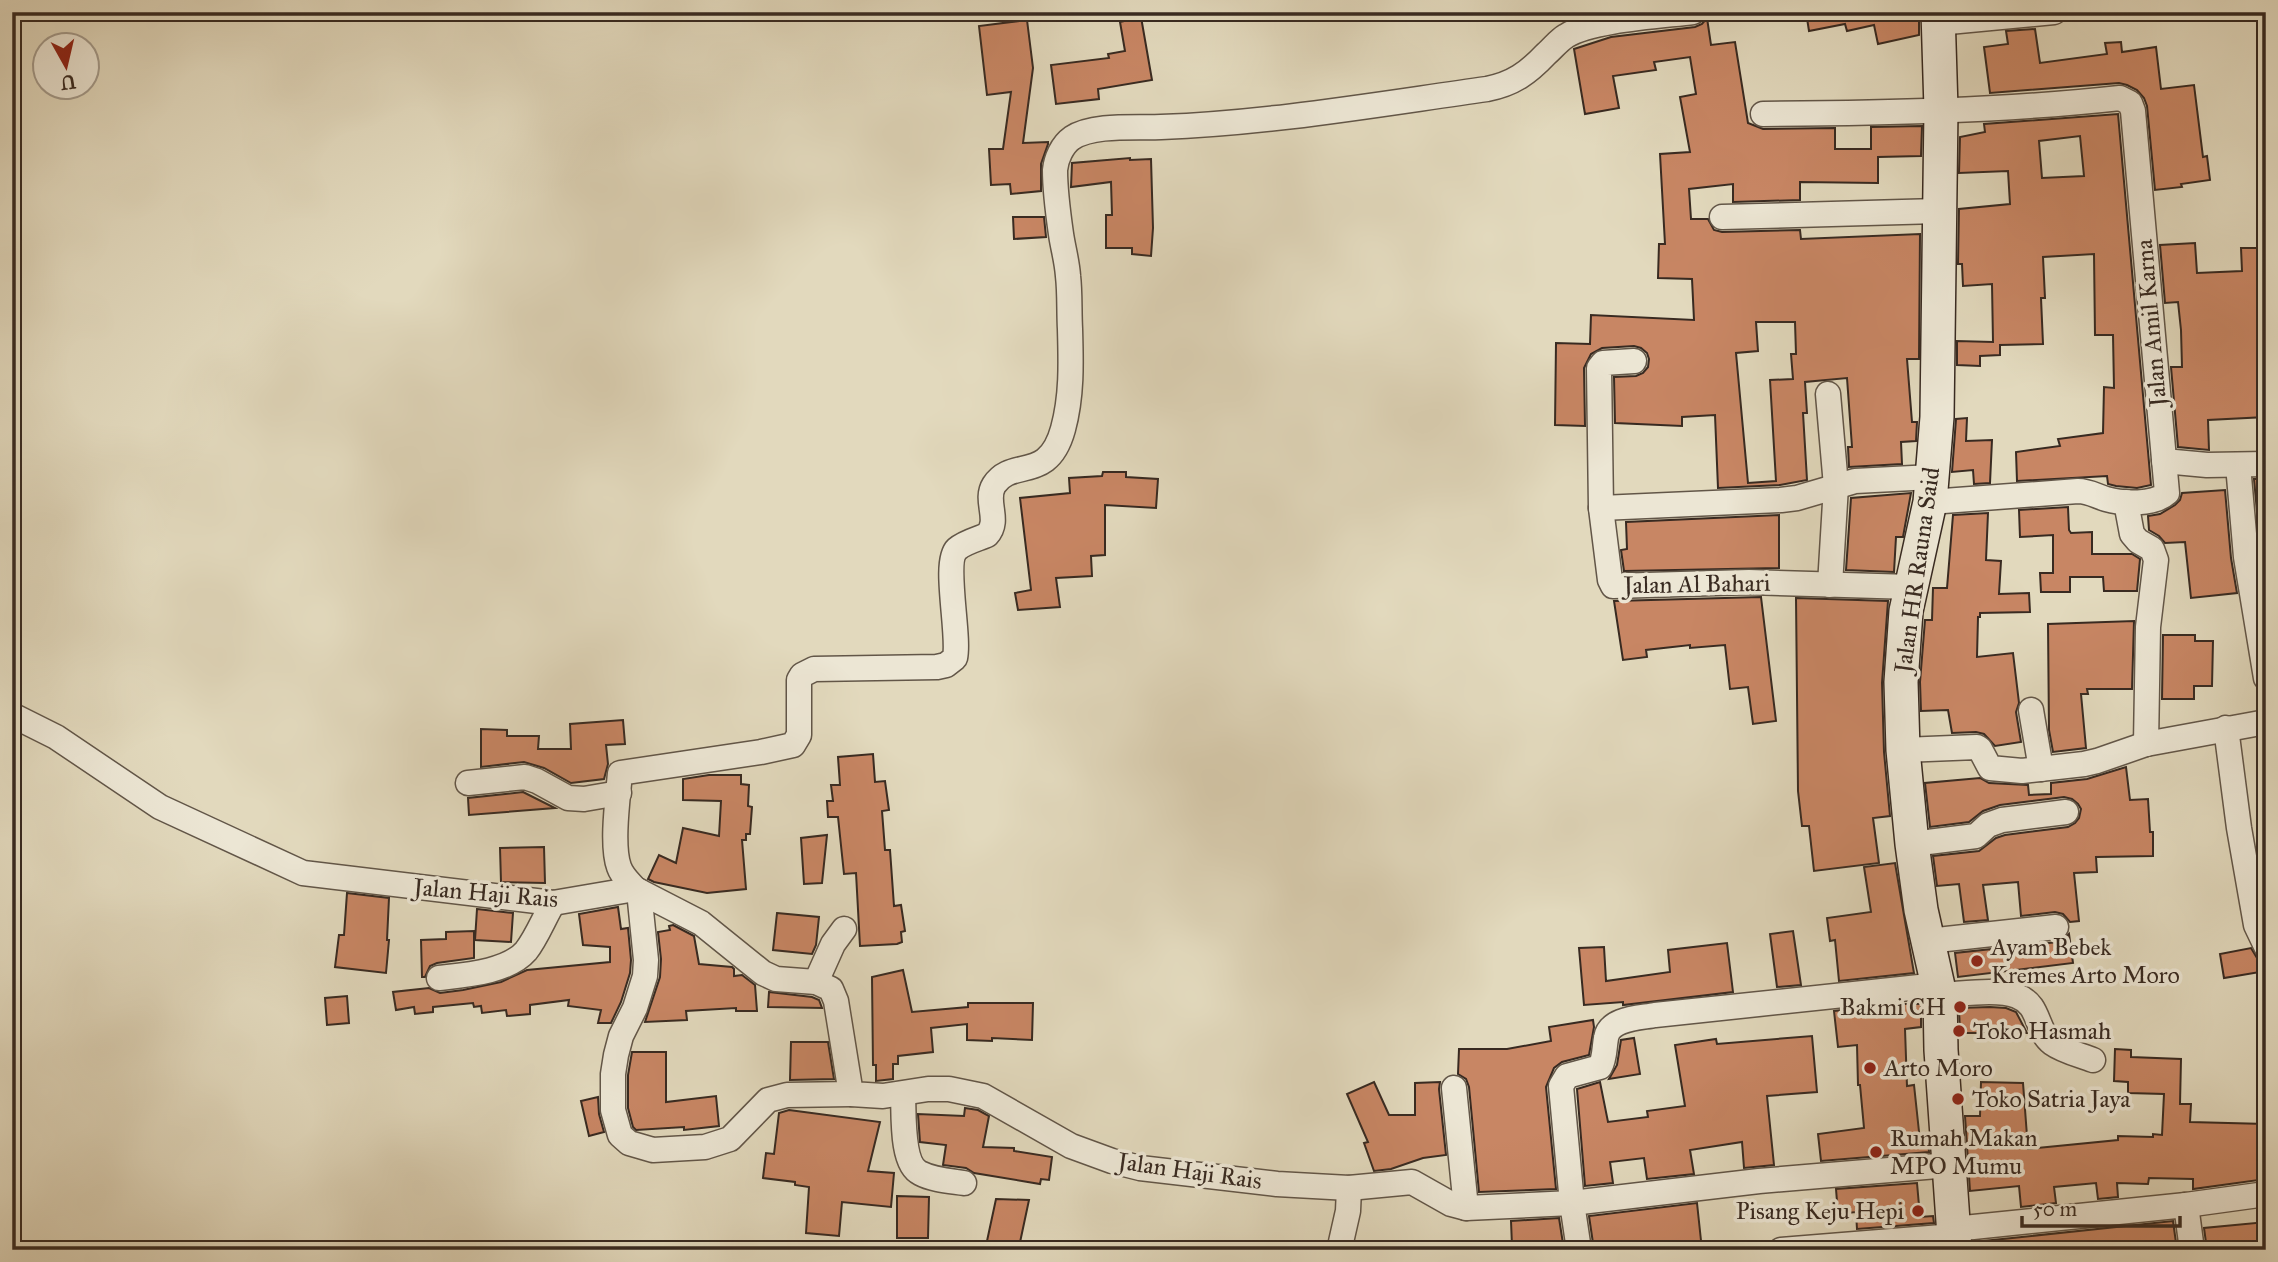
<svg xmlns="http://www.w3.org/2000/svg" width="2278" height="1262" font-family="'IM FELL Great Primer',serif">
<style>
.building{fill:#c88664;stroke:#382a21;stroke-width:2;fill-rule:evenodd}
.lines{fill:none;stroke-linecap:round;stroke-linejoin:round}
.street-casing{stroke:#625648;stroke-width:27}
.secondary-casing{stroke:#382a21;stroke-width:36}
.street{stroke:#ece6d4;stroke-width:24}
.secondary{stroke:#ece6d4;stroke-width:33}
.poi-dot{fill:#8f2418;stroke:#ece6d4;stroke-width:2.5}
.labels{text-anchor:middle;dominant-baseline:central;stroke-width:7;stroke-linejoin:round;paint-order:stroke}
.street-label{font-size:24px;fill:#382a21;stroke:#ece6d4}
.poi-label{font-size:24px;fill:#382a21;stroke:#ece6d4;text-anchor:start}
</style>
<rect width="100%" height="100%" fill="#e2d9bd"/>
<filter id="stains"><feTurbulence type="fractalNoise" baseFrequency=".00286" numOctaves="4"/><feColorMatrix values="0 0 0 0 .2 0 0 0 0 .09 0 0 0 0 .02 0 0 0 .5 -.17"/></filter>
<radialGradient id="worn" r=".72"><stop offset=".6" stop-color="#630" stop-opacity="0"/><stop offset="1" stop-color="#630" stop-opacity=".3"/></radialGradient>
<!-- building -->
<g class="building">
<path d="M1806 12H1919V35L1878 44 1874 25 1847 31 1845 24 1809 31Z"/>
<path d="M1141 17 1152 80 1098 89 1099 99 1056 104 1051 65 1109 58 1108 54 1125 51 1120 22Z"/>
<path d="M1707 18 1711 45 1735 42 1748 123 1763 129 1835 128V149H1871V127L1922 126 1921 156 1878 157V183L1800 182V200L1733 202V184L1689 189 1691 219H1708L1714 230 1722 232 1800 230 1801 239 1920 234 1919 359H1907L1912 422H1917L1916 441 1901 442 1902 464 1849 467 1848 447H1852L1847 378 1805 382 1807 413H1803L1807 480 1780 485 1718 488 1715 415 1682 417V426L1615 423 1614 377 1636 376 1643 373 1648 367 1649 359 1647 353 1641 348 1634 346 1602 348 1591 354 1584 368 1585 426 1555 425 1556 343 1590 344 1591 315 1694 320 1692 279 1658 278 1659 244H1665L1660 154 1690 152 1680 97 1696 94 1690 57 1654 62 1656 70 1613 76 1619 108 1585 114 1574 49 1611 37 1695 27 1702 24ZM1756 322H1795L1796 354H1791L1793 379 1770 380 1776 481 1748 483 1736 353 1758 351Z"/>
<path d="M1027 20 1033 68 1023 143 1048 142V144L1041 164V191L1011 194 1010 184 991 185 989 149H1003L1011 92 987 95 979 26Z"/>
<path d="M2035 29 2040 63 2107 54 2105 43 2121 42 2122 52 2156 47 2161 89 2194 85 2203 157 2207 156 2210 180 2181 184 2182 187 2155 190 2147 106 2144 98 2137 90 2127 85 2119 83 1990 93 1984 47 2008 44 2006 31Z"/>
<path d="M2118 114 2151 485 2137 488 2116 486 2108 484 2107 476 2017 481 2016 452 2060 446 2058 439 2103 433 2104 387 2114 388 2113 335H2095L2094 254 2043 257 2045 298H2041L2043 344 2000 345V355L1980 356V366L1957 365V341L1993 342 1992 284 1963 286 1962 264H1958L1959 209 2010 204 2008 171 1959 173 1960 137 1985 132 1984 124ZM2080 136 2084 176 2042 178 2039 141Z"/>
<path d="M1130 158V160L1151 159 1153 228 1151 256 1132 254V248H1106V215H1112L1111 182 1071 187 1072 163Z"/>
<path d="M1013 217H1044L1046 237 1014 239Z"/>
<path d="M2195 243 2197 273 2242 271 2241 248H2262V273H2266V317H2261L2266 366V417L2208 420 2209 450 2178 447 2171 367H2182L2181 330 2178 302 2165 303 2160 245Z"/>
<path d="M1967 418 1966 441 1992 440 1990 483 1974 484 1973 470 1952 472 1956 419Z"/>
<path d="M1103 472H1126V477L1158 479 1156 508 1105 505V555L1091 556 1092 576 1056 578 1060 607 1018 610 1015 593 1031 590 1020 498 1070 493 1069 478 1102 476Z"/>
<path d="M2254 479H2266V566H2263L2261 555Z"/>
<path d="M2225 490 2231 558 2237 593 2191 598 2185 542 2165 543 2159 536 2149 530 2148 516 2160 514 2175 505 2180 500 2182 493Z"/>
<path d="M1911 493 1903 537H1896L1894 572 1846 570 1851 498Z"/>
<path d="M2068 507 2069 530 2071 533 2092 532V554H2132L2140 559 2137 591H2104L2103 577H2070V592H2041L2040 573H2053V535L2020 537 2019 510Z"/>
<path d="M1988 513 1986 560 2001 561 1999 594 2029 593 2030 612 1980 613V617H1978L1977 657 2013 653 2019 703 2016 712 2021 742 1995 746 1984 734 1976 732 1952 733 1948 710 1921 711 1920 682 1925 620H1932L1933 588H1947L1953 515Z"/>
<path d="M1779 515V568L1624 571 1621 550 1627 549 1626 522Z"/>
<path d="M1761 597 1776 721 1753 724 1748 687 1730 689 1725 645 1690 648V645L1646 650 1647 657 1623 660 1614 601Z"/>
<path d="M1796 598 1888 601 1882 683 1884 752 1890 816 1873 818 1879 863 1814 871 1809 826H1802L1798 791Z"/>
<path d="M2134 621 2132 689H2087L2088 694H2081L2086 748 2053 752 2049 730 2048 624Z"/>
<path d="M2163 635H2195V641H2213L2212 686H2194V699H2162Z"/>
<path d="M623 720 625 744 606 745 608 764 604 779 571 783 544 768 524 762 481 767V729L507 730V736H539L538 749H571L570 724Z"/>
<path d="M873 754 875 782 885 781 889 810 882 811 885 850H890L894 906 901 905 905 931 901 932 902 942 897 944 860 946 856 873 844 874 838 817H828L827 801H833L831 785H840L838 757Z"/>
<path d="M2126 767 2130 800 2148 799 2150 832H2153V856L2096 857 2097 872 2074 873 2079 921 2070 922 2063 914 2055 912 2021 916 2018 882 1983 885 1988 920 1964 922 1959 884 1937 886 1933 856 1979 851 1996 838 2005 835 2068 827 2075 823 2079 818 2081 809 2078 804 2072 799 2064 797 2000 805 1983 811 1969 822 1930 827 1925 783 1980 778 1989 783 2028 785 2029 795 2051 794V783L2087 779Z"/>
<path d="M709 775H741V784L749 785 748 806 752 807 750 834H746V840H742L746 889 707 893 654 882 648 879 659 855 676 863 683 828 719 836 721 801 683 800V779Z"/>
<path d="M523 792 555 808 469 815 468 798Z"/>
<path d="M827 835 822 883 804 884 801 838Z"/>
<path d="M544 847 545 883 501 882 500 848Z"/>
<path d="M1895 863 1914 973 1839 981 1835 940 1830 941 1827 918 1871 912 1864 867Z"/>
<path d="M347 893 389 898 387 940H389L386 973 335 967 339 935H344Z"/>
<path d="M618 907 621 929 628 928 631 960 630 973 621 1002 611 1023H598L601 1010 568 1006 569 1000 530 1005V1014L507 1016 506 1010 482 1013 481 1006 474 1007 473 1003 433 1007V1012L415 1014 414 1007 396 1010 393 992 429 988 440 993 463 990 501 982 527 970 610 962V947L583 945 579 914Z"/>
<path d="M477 909 513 913 511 942 475 940Z"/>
<path d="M777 913 819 917 816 945 812 954 773 950Z"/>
<path d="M673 925 694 936 699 964 732 967 734 969V976L742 975 755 985 757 1011H736V1008L686 1011 687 1020 645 1022 660 977 661 959 658 932 670 930 669 926Z"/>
<path d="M474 931V958L437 963 430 966 425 977H422L421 940 446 939V932Z"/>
<path d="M1793 931 1801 985 1777 987 1770 934Z"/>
<path d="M2069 934 2073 963 1958 977 1955 953 2058 942 2064 939Z"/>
<path d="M1727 943 1733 992 1623 1005V1002L1584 1005 1579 948 1604 947 1606 981 1670 972 1668 950Z"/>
<path d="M2251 948 2257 958 2265 961 2266 971 2224 978 2220 954Z"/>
<path d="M903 970 912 1012 968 1007V1003H1033L1032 1040 992 1038V1041L967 1040V1024L931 1028 933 1052 898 1056V1064H893V1079L876 1081V1065H873L872 977Z"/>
<path d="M769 992 812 997 819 1000 822 1008 768 1007Z"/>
<path d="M347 996 349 1023 327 1025 325 998Z"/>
<path d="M1899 1004H1921V1027L1905 1029 1907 1086 1914 1085 1920 1141 1928 1140 1929 1152 1821 1161 1818 1134 1864 1128 1860 1085H1858L1857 1045 1838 1047 1834 1011Z"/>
<path d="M1990 1007 2006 1008 2016 1012 2027 1033H1960L1959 1008Z"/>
<path d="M1593 1020 1594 1027 1589 1055 1562 1062 1554 1068 1546 1087 1556 1189 1479 1192 1469 1087 1466 1079 1458 1074 1459 1049H1507L1551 1041 1549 1027Z"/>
<path d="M1812 1036 1817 1092 1767 1096 1774 1165 1744 1168 1742 1142 1690 1150 1694 1174 1647 1179 1644 1158 1610 1162 1613 1183 1585 1186 1577 1089 1600 1082 1608 1122 1648 1117 1647 1111 1685 1106 1675 1045 1716 1039 1717 1044Z"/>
<path d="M1634 1038 1640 1074 1609 1079 1617 1065 1621 1040Z"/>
<path d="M791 1042H828L834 1079 790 1080Z"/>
<path d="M2115 1049 2131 1050V1057L2181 1059 2180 1104H2191L2190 1122 2266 1124V1150H2259V1180L2193 1189V1179L2149 1178 2148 1184 2117 1183 2118 1197 2098 1199 2096 1183 2054 1187 2056 1203 2021 1207 2019 1186 1970 1191 1965 1116H1980L1981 1082 2023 1083 2028 1149 2118 1140V1136L2153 1137V1134L2162 1135 2164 1094 2128 1093V1082L2114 1081Z"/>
<path d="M632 1052H666V1102L716 1096 719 1126 684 1130V1127L636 1130 633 1127 628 1108V1075Z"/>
<path d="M1374 1082 1389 1115H1415V1083L1440 1082 1439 1089 1446 1155 1423 1158 1391 1169 1374 1171 1364 1143 1368 1142 1347 1094Z"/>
<path d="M598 1097 599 1114 604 1132 589 1136 581 1101Z"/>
<path d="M965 1108 978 1110 989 1116 983 1147 1014 1148V1151L1052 1157 1049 1180 1041 1179 1040 1184 974 1173 966 1168 943 1165 946 1145 920 1142 918 1114 964 1116Z"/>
<path d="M789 1110 880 1122 868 1171 894 1173 891 1207 842 1202 839 1236 806 1233 809 1187 795 1185V1182L763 1178 766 1153 774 1154 779 1113Z"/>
<path d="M1917 1183 1920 1217 1933 1216 1934 1223 1857 1229 1856 1212 1838 1214 1836 1189Z"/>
<path d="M897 1196 929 1197 928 1238H897Z"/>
<path d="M996 1199 1029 1200 1019 1247 987 1241Z"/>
<path d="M1697 1203 1702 1250H1594L1589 1216Z"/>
<path d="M1559 1218 1564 1250H1536V1245L1512 1246 1511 1221Z"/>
<path d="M2173 1221 2177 1250H1974V1242Z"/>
<path d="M2266 1222V1250H2207L2204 1228Z"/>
</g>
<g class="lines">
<defs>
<g id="street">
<path d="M1938 23 2054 12"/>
<path d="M1763 114C1882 113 2002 111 2120 98L2130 103 2133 111 2167 493C2154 505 2123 504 2106 499 2096 496 2089 491 2078 491L1930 502"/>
<path d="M1722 217 1938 211"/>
<path d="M1634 361 1603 363 1599 368 1601 508 1610 580 1613 586 1749 582 1911 587"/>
<path d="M1828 394 1836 486 1830 585"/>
<path d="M2164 461 2207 465 2266 464"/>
<path d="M2238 465 2246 557 2266 678"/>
<path d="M2126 502 2132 534 2138 541 2152 549 2156 560 2148 627 2146 744"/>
<path d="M1601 508 1781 500 1797 498 1855 481 1932 477"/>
<path d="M2031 710 2041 769"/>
<path d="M12 715 56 737 160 807 303 873 553 903 635 889 701 923 763 973 776 979 816 982 831 989 836 1001 851 1094 883 1096 928 1089H949L983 1096 1071 1146 1112 1161 1140 1168 1277 1184 1349 1188 1412 1182 1451 1204 1466 1208 1572 1203 1759 1181 1949 1165"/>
<path d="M2226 728 2239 828 2256 925 2266 946"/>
<path d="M1903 750 1977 747 1980 749 1990 768 2022 771 2084 764 2097 761 2146 744 2266 722"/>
<path d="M468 783 525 777 537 781 568 798 584 799 619 793"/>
<path d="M1912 844 1976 836 1988 825 2002 820 2066 812"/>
<path d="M635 889C629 882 622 876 619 867 611 845 618 797 620 773L761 752 793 745 799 735V680L802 675 814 669 937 667 946 665 955 658C960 635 943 562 957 549 965 542 978 539 987 535 1001 520 984 501 994 485 1012 457 1048 484 1063 429 1072 396 1071 363 1070 329 1069 311 1070 293 1068 276 1067 261 1063 248 1061 234 1058 213 1055 191 1055 170 1056 159 1062 145 1072 138 1093 124 1135 128 1161 127 1270 123 1379 104 1487 89 1513 84 1528 73 1546 54 1553 48 1559 40 1566 36 1591 20 1661 16 1693 12"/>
<path d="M639 891 646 960 645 976 635 1008 621 1036 616 1055 613 1074V1110L620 1135 629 1143 653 1150 705 1147 730 1139 768 1100 787 1095 851 1094"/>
<path d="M1928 941 2056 927"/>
<path d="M439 978C465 975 508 972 526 951 537 937 544 918 553 903"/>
<path d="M816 982 833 944 844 929"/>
<path d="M1940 995C1962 994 1998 988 2017 996 2041 1005 2035 1030 2052 1043 2063 1051 2080 1055 2093 1060"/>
<path d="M1454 1088 1466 1208"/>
<path d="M903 1094C904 1114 901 1164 920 1173 933 1180 951 1181 964 1183"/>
<path d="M2186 1205 2192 1250"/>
<path d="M1954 1229 2186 1205 2266 1194"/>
<path d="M1341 1242 1348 1211 1349 1188"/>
<path d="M1579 1250 1572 1203 1561 1086 1567 1076 1600 1067C1605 1058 1604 1049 1606 1038 1609 1018 1640 1018 1655 1015L1938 985"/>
<path d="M1781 1250 1954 1236"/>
</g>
<path id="secondary" d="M1938 12 1941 109 1937 417 1930 502 1906 611 1901 682 1903 750 1912 844 1921 910 1940 995 1941 1050 1955 1250"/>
</defs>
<!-- street casing -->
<use href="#street" class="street-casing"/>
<!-- secondary casing -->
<use href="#secondary" class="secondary-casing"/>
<!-- street -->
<use href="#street" class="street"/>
<!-- secondary -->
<use href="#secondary" class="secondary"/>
</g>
<!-- markers -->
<g class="poi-dot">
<circle cx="1977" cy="961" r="7"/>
<circle cx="1960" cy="1007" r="7"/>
<circle cx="1959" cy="1031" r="7"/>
<circle cx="1870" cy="1068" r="7"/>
<circle cx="1958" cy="1099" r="7"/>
<circle cx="1876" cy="1152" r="7"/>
<circle cx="1918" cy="1211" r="7"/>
</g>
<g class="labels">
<!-- street labels -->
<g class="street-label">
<text transform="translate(2151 323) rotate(-95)">Jalan Amil Karna</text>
<text transform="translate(1917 570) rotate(-82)">Jalan HR Rauna Said</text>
<text transform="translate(1697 584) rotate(-1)">Jalan Al Bahari</text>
<text transform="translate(486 893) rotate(5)">Jalan Haji Rais</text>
<text transform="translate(1190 1171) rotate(8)">Jalan Haji Rais</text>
</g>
<!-- poi labels -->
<g class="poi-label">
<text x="1991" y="947">Ayam Bebek<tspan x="1991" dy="28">Kremes Arto Moro</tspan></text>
<text x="1946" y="1007" text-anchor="end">Bakmi CH</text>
<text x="1973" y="1031">Toko Hasmah</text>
<text x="1884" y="1068">Arto Moro</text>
<text x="1972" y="1099">Toko Satria Jaya</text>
<text x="1890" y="1138">Rumah Makan<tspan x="1890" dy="28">MPO Mumu</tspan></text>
<text x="1904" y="1211" text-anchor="end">Pisang Keju Hepi</text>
</g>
</g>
<!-- margin -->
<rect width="2278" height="1262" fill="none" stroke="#e2d9bd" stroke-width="42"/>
<rect x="14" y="14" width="2250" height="1234" fill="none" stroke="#382a21" stroke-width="3.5"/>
<rect x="21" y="21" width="2236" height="1220" fill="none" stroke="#382a21" stroke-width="2"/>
<!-- north arrow -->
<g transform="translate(66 66) rotate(172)"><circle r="33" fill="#ece6d4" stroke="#a49b8c" stroke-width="2"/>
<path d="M0-5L12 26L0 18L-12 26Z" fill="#8f2418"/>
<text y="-10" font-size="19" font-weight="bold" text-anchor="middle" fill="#382a21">U</text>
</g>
<!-- scale -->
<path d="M2022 1216v10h158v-10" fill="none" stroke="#382a21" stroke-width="3.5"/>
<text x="2033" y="1216" font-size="21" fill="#382a21" stroke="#ece6d4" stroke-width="5" paint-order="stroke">50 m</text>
<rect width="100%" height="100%" filter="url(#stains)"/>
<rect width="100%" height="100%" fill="url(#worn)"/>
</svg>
